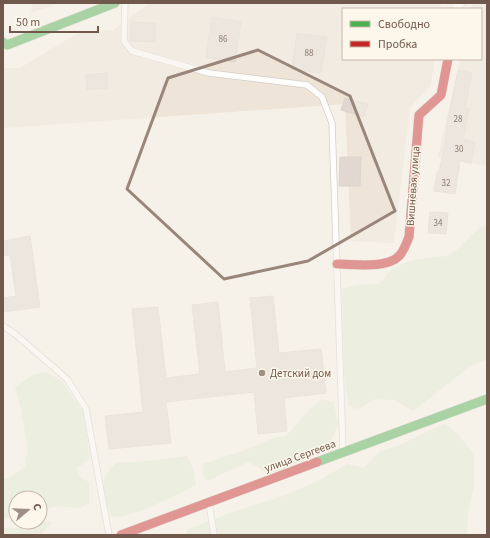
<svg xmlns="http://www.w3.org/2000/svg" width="490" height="538" font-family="'Source Sans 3',sans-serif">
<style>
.residential{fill:#eee4d7}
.green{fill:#e1ebd5}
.building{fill:#e1d9d1;stroke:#ddd4cc}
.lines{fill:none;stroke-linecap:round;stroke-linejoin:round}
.lane-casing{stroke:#d4cec7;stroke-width:7}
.street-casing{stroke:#d4cec7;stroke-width:12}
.fast-casing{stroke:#d4cdc6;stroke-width:10}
.jam-casing{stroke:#d4cdc6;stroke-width:10}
.lane{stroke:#fefdfc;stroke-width:5.5}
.street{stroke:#fefdfc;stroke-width:11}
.fast{stroke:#4caf50;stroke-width:9}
.jam{stroke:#c62828;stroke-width:9}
.marked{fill:none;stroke:#98867b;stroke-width:3;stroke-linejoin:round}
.poi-dot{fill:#9f8e83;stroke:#fdf6ea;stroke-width:1.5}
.labels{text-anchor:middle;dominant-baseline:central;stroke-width:3;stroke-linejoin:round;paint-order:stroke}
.number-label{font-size:9px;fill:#8e7b70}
.street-label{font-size:11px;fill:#70594c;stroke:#fdf6ea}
.poi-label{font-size:11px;fill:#70594c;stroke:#fdf6ea;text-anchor:start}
</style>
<rect width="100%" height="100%" fill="#f5f1e9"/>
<!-- residential -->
<g class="residential">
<path d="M32 3H59L31 13Z"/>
<path d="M150 3H441L440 9H343V59H434L431 86 410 107 394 243 351 241 345 104 3 128V68H20L76 34 113 30Z"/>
<path d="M473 3 487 5V166L438 157 460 59H481V9H471Z"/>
</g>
<!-- green -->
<g class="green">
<path d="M487 225V359L469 367 413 411 394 400 375 399 358 409 349 406 344 375 342 289 357 285 379 284 393 268 413 260 447 256 458 249 479 228Z"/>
<path d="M46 372 62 381 83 412 90 458 76 469 81 478 89 482V503L80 508 58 506 40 510V498H16V516L3 520V479H7L25 467 28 450 21 409 15 387 33 375Z"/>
<path d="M324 399 334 403 338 425 328 447 311 454 283 471 266 472 258 467 248 462 207 481 202 473 203 464 248 449 273 438 286 436 311 408Z"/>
<path d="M445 424 458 434 474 455V485L468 515 467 535H184L189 529 230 513 283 496 320 480 347 464 364 468 379 452 403 444 426 432Z"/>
<path d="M187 456 194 471 196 485 183 492 145 509 122 517 111 516 103 497 104 478 115 463 138 462Z"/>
<path d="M39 522H53L40 535H3V528H15Z"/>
</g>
<!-- building -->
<g class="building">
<path d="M212 17 241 22 235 62 206 57Z"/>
<path d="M131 22 156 23 155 42 130 41Z"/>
<path d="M297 33 327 37 321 73 292 69Z"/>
<path d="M458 70 472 73 465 108 469 109 463 139 475 142 471 163 460 161 455 194 434 191 437 172H439L448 129H446Z"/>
<path d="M107 73 108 88 87 90 86 75Z"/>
<path d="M345 98 368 104 364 117 341 110Z"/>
<path d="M340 157H361L360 186H339Z"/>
<path d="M430 212 448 213 446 234 428 233Z"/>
<path d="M30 236 40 307 3 312V298L16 296 10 255 3 256V241Z"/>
<path d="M273 296 279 353 321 349 326 393 284 398 287 431 258 434 254 392 166 402 171 443 109 449 105 416 143 412 132 309 158 307 166 378 200 374 192 305 218 302 225 372 257 368 250 298Z"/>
</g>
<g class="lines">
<defs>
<g id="lane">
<path d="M125 3 124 41 132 51 209 73 307 85 322 97 332 123 343 451"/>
<path d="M3 326 15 334 67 379 86 409 109 535"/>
<path d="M209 503 214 535"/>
</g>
<path id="street" d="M457 9 459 3"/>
<g id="fast">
<path d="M3 42 7 45 115 3"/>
<path d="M317 462 487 399"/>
</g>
<g id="jam">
<path d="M337 264C353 264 387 269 399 256 404 251 406 244 409 237L419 115 441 95 448 59"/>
<path d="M121 535 317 462"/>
</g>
</defs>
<!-- lane casing -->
<use href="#lane" class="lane-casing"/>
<!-- street casing -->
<use href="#street" class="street-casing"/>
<!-- fast casing -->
<use href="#fast" class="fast-casing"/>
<!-- jam casing -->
<use href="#jam" class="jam-casing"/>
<!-- lane -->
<use href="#lane" class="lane"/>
<!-- street -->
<use href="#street" class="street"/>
<!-- fast -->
<use href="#fast" class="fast"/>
<!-- jam -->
<use href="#jam" class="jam"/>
</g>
<!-- marked area -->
<path d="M0 0H490V538H0ZM258 50 350 96 395 211 308 261 224 279 127 189 168 78Z" fill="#f5f1e9" fill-opacity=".55" fill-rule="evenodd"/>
<path class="marked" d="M258 50 350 96 395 211 308 261 224 279 127 189 168 78Z"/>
<!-- markers -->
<circle class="poi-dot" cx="262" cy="373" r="4"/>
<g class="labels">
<!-- number labels -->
<g class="number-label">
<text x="223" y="39">86</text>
<text x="309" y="53">88</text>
<text x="458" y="119">28</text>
<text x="459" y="149">30</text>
<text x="446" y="183">32</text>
<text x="438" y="223">34</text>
</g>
<!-- street labels -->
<g class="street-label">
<text transform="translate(413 186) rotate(-86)">Вишнёвая улица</text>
<text transform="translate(300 456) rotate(-20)">улица Сергеева</text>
</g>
<!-- poi labels -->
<g class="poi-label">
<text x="270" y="373">Детский дом</text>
</g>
</g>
<!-- border -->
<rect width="490" height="538" fill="none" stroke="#70594c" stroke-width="8"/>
<!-- legend -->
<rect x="342" y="8" width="140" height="52" fill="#fdf6ea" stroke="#c5b7ab"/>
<rect x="350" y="21" width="20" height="6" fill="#4caf50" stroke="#c5b7ab"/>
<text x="378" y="28" font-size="12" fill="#70594c">Свободно</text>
<rect x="350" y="41" width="20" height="6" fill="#c62828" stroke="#c5b7ab"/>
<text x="378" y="48" font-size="12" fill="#70594c">Пробка</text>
<!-- north arrow -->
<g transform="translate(28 510) rotate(71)"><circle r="19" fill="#fdf6ea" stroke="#c5b7ab"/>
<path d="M0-3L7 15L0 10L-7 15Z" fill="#9f8e83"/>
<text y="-6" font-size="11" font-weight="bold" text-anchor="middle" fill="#70594c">С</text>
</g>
<!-- scale -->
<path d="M10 26v6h88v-6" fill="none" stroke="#70594c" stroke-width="2"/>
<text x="16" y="26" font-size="12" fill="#70594c" stroke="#fdf6ea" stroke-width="3" paint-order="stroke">50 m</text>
</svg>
